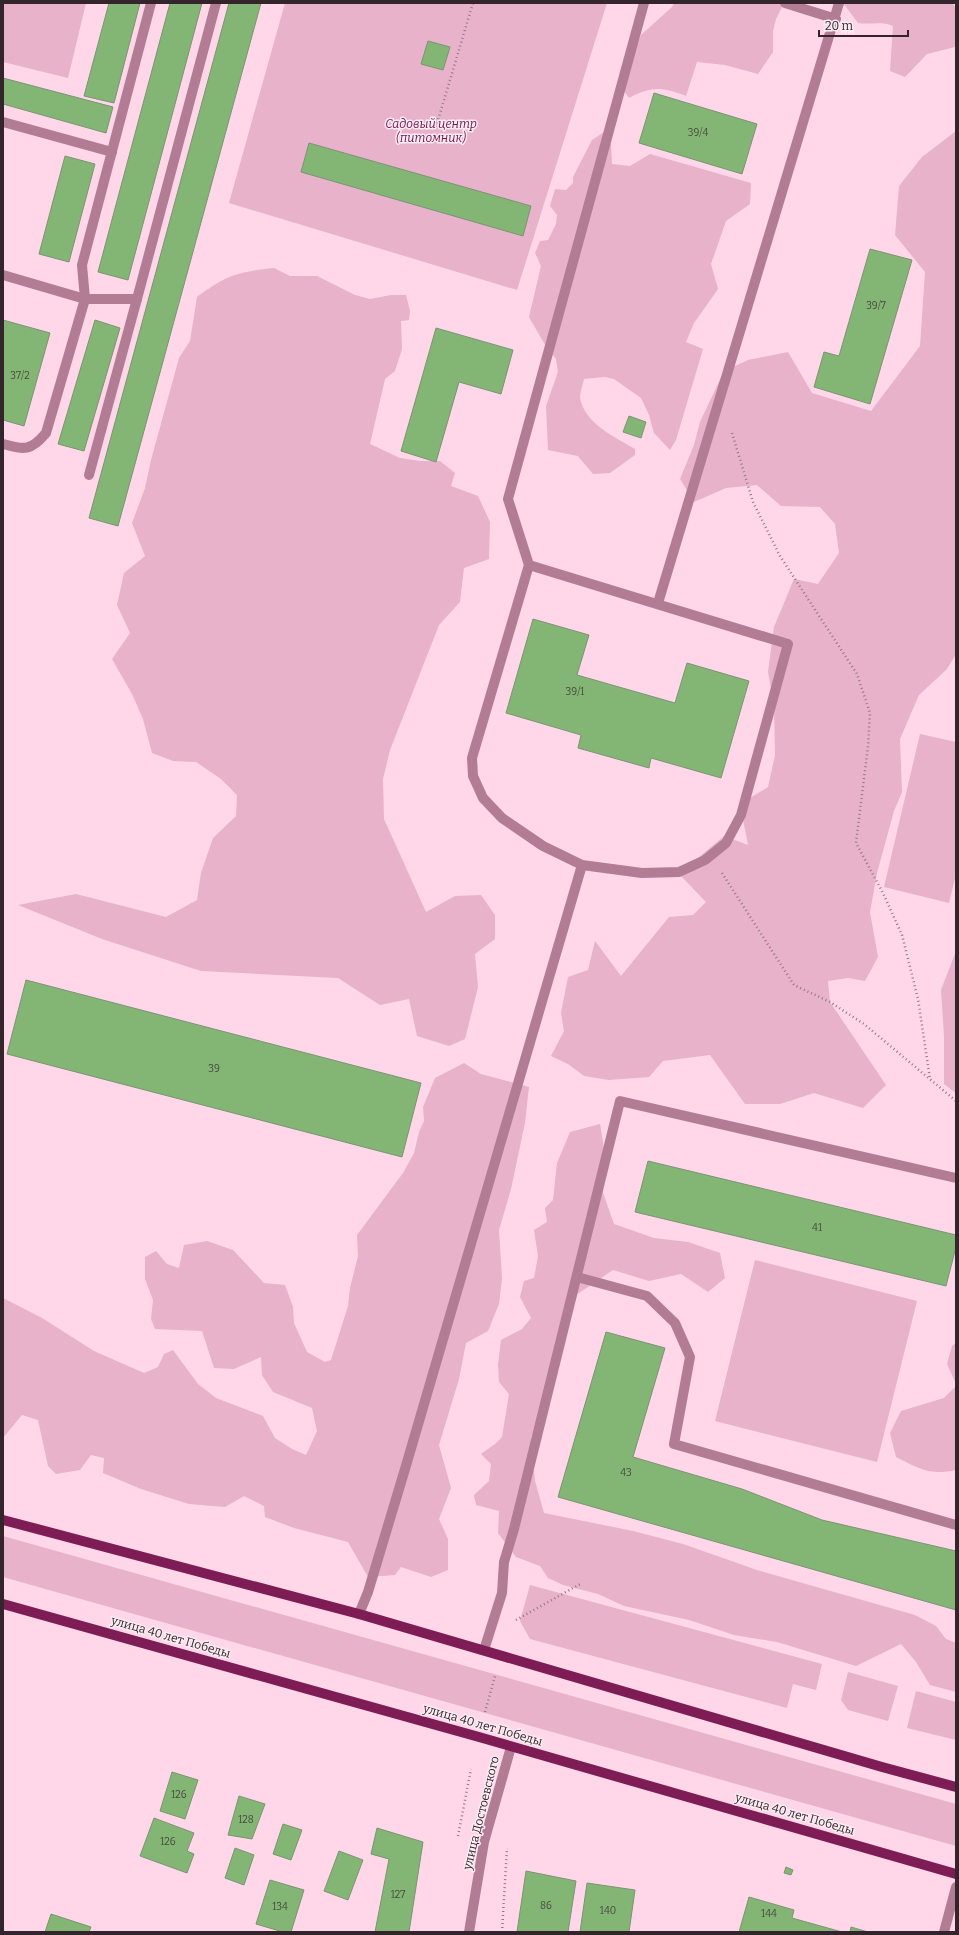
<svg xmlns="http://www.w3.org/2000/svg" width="959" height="1935" font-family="Bitter,serif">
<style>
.green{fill:#e7b2ca}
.building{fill:#83b674;stroke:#7c9376}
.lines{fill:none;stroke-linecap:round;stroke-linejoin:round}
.path{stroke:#947985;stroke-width:2.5;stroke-dasharray:1 3;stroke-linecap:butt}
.minor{stroke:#b37c95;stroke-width:10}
.major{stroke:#7e1c55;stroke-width:10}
.labels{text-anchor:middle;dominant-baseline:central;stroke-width:3;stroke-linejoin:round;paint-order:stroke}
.number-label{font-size:10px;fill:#48493e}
.park-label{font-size:12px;font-style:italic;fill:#72134b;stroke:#fcecf3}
.street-label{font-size:12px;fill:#34252c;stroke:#fcecf3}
</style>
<rect width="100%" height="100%" fill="#ffd7e8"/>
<!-- green -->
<g class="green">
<path d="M3 3H86L68 78 3 62Z"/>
<path d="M285 3H607L517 290 229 203Z"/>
<path d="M674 3H784L776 19 773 31V52L758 74 725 65 697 62 686 96C662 87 652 86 629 98L621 87 641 35 672 7Z"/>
<path d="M843 3H953L956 9 955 47 927 54 905 77 890 71 893 26C882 21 870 25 858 23Z"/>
<path d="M610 128 612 164 630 166 650 154 751 183 750 204 726 221 711 264 718 289 694 323 686 342 703 349 676 440 670 450 654 433 649 415 641 398 614 379 605 377 584 379C583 384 580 393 580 398 585 424 615 437 635 449V455L610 473 593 474 578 456 548 450 546 406 558 372 556 359 544 343 529 317 541 266 535 253 540 241 548 240 556 224 557 215 550 206 555 189 566 190 573 183V177L592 140Z"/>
<path d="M956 131V654L947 669 919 695 900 739 902 792 894 811 877 873 870 912 878 957 865 981 848 978 828 981 830 1002 886 1085 863 1108 814 1093 780 1104H745L710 1055 663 1061 649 1077 609 1080 584 1076 568 1064 551 1056 564 1031 561 1013 568 977 588 970 595 941 621 976 669 917 693 915 706 902 679 874 724 836 748 845 740 804 768 787 775 755 774 705 768 672 774 627 794 579 818 584 839 553 835 524 820 507 781 506 757 485 726 488 694 502 680 479 694 445 700 422 724 371 748 360 788 352 812 393 871 411 920 346 925 272 895 235 899 186 922 157Z"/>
<path d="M274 268 290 276H317L355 295 370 299 391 295H406L410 311 409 320 401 321 402 349 395 371 385 379 370 444 400 458 420 461H440L455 473 451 486 478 496 490 522 489 559 464 568 460 602 439 625 390 750 383 779 384 819 426 912 455 896 481 895 495 915V939L475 954 478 987 465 1039 449 1046 417 1036 409 999 380 1005 338 978 201 971 102 939 18 905 76 894 166 917 197 900 201 873 213 838 236 816 237 795 221 779 196 762 173 761 152 753 143 719 132 694 112 659 130 633 117 605 124 573 145 556 132 523 145 488 151 460 179 358 190 341 197 297C227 275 237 272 274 268Z"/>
<path d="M920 734 956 742V874L949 903 884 887Z"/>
<path d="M956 951V1093L944 1084V1036L941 990Z"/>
<path d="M464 1063 481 1074 529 1087 525 1123 511 1189 499 1230 502 1278 499 1304 488 1331 466 1343 459 1379 439 1445 451 1488 439 1519 448 1539V1570L431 1577 401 1567 395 1575 368 1577 348 1542 294 1528 265 1517 264 1506 244 1496 225 1507 189 1504 141 1489 103 1473 104 1458 91 1455 80 1470 56 1474 48 1466 38 1420 22 1415 3 1438V1298L42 1318 94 1351 144 1373 158 1367 164 1354 173 1350 198 1384 216 1398 263 1416 275 1438 292 1449 306 1455 317 1431 312 1408 273 1392 262 1375 261 1357 234 1369 214 1368 202 1331 155 1329 151 1319 153 1300 145 1279V1257L156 1251 167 1264 179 1268 184 1245 207 1241 233 1250 264 1283 285 1285 293 1307 294 1323 307 1352 325 1362 331 1360 348 1306 350 1288 358 1256 357 1235 403 1173 414 1153 419 1132 424 1121 423 1107 435 1078Z"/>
<path d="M600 1124 606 1161 602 1190 614 1224 654 1238 688 1242 720 1253 725 1278 708 1292 681 1274 649 1281 613 1270 576 1295 531 1438 535 1481 544 1513 633 1531 683 1544 757 1570 915 1615 936 1626 946 1639 956 1643V1692L930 1685 916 1662 901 1644 856 1666 777 1642 734 1635 689 1620 624 1606 598 1594 563 1585 548 1578 540 1566 516 1557 498 1533 499 1511 476 1505 474 1495 489 1481 491 1464 481 1454 495 1444 502 1437 509 1394 499 1382 498 1365 501 1340 522 1329 531 1318 520 1297 524 1281 534 1278 538 1256 534 1230 547 1222 545 1208 553 1200 557 1163 570 1132Z"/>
<path d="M755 1260 917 1301 877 1462 715 1421Z"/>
<path d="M956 1343V1384L947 1364 952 1346Z"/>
<path d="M956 1386V1470C930 1476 918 1468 896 1457L890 1433 901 1411 944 1398Z"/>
<path d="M3 1536 956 1804V1846L3 1577Z"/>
<path d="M530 1585 822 1664 816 1690 793 1684 787 1708 530 1639 520 1621Z"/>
<path d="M848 1672 898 1686 888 1721 848 1710 841 1700Z"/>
<path d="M916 1691 956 1702V1740L907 1728Z"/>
</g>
<!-- building -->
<g class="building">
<path d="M109 3H140L114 103 84 96Z"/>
<path d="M170 3H202L128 280 98 272Z"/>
<path d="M229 3H261L118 526 89 518Z"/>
<path d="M428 41 450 47 443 70 421 64Z"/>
<path d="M3 78 113 107 106 133 3 104Z"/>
<path d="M654 93 757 124 742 174 639 143Z"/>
<path d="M309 143 531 206 523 236 301 172Z"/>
<path d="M65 156 95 164 69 262 39 254Z"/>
<path d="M870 249 912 260 870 404 814 387 824 352 839 356Z"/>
<path d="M3 320 50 333 24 426 3 420Z"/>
<path d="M95 320 120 328 84 451 58 444Z"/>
<path d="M436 328 513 350 501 394 459 382 436 462 401 451Z"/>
<path d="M629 416 646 422 641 438 623 432Z"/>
<path d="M533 619 589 635 577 675 675 703 687 663 749 681 721 778 651 758 649 768 578 748 581 735 506 713Z"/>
<path d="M26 980 421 1083 402 1157 7 1054Z"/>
<path d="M648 1161 956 1235V1247L946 1286 635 1212Z"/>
<path d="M606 1332 665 1348 633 1457 742 1489 822 1520 956 1551V1610L558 1497Z"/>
<path d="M172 1772 198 1780 185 1819 160 1811Z"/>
<path d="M239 1796 265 1804 252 1839 228 1835Z"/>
<path d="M154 1818 194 1833 187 1851 194 1854 187 1873 140 1856Z"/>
<path d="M283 1824 302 1830 291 1860 273 1854Z"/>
<path d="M377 1828 423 1842 409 1932H375L389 1859 371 1854Z"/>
<path d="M235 1848 254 1855 244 1885 225 1878Z"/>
<path d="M339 1851 363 1860 348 1900 324 1891Z"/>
<path d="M786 1867 793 1870 791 1875 784 1873Z"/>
<path d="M526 1871 576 1881 568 1932H517Z"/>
<path d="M270 1880 304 1890 291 1932H283L256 1924Z"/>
<path d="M587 1883 635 1890 629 1932H580Z"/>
<path d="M749 1897 794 1910 792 1918 842 1932H739Z"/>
<path d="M51 1914 91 1927 89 1932H45Z"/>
<path d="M851 1927 868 1932H850Z"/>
</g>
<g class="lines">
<!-- path -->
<g class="path">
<path d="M436 127 473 3"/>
<path d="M732 433 753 502 780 556 857 674 870 713 868 746 856 843 883 893 902 935 918 999 930 1079"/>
<path d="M722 873 794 985 830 1002 864 1024 956 1101"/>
<path d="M516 1620 582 1583"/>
<path d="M485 1712 495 1676"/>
<path d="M458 1836 471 1769"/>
<path d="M502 1932 507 1848"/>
</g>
<!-- minor -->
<g class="minor">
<path d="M151 3 82 265 85 299H137L216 3"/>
<path d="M785 3 836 19"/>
<path d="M3 122 112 152"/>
<path d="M3 275 85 299 46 433C31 451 25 450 3 444"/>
<path d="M89 475 137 299"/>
<path d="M529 565 788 644 741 815 726 843 705 860 679 872 642 873 582 865 543 846 502 818 483 798 473 776 472 758Z"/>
<path d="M529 565 508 499 644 3"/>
<path d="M658 603 839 3"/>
<path d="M577 1277 647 1296 675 1323 690 1357 674 1444 956 1525"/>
<path d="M359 1614 368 1592 405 1469 582 865"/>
<path d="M484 1650 502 1593 504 1562 514 1529 620 1101 956 1178"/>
<path d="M469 1932 484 1842 511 1747"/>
<path d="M944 1932 956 1887"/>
</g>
<!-- major -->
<g class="major">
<path d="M3 1520 359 1614 882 1767 956 1787"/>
<path d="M3 1604 479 1737 956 1874"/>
</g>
</g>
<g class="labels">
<!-- number labels -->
<g class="number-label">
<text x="698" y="133">39/4</text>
<text x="876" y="306">39/7</text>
<text x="20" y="376">37/2</text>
<text x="575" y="692">39/1</text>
<text x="214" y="1069">39</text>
<text x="817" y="1228">41</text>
<text x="626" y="1473">43</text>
<text x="179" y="1795">126</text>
<text x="246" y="1820">128</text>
<text x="168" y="1842">126</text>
<text x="398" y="1895">127</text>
<text x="546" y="1906">86</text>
<text x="280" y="1907">134</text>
<text x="608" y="1911">140</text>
<text x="769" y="1914">144</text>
</g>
<!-- park labels -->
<g class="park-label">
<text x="431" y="124">Садовый центр<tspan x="431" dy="14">(питомник)</tspan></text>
</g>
<!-- street labels -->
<g class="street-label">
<text transform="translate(171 1637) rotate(16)">улица 40 лет Победы</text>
<text transform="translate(483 1725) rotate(16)">улица 40 лет Победы</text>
<text transform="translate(481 1813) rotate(-76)">улица Достоевского</text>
<text transform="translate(795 1814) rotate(16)">улица 40 лет Победы</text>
</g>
</g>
<!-- border -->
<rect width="959" height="1935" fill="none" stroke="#34252c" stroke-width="8"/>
<!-- scale -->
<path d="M819 30v6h89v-6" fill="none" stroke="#34252c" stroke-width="2"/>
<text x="825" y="30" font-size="12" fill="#34252c" stroke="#fcecf3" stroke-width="3" paint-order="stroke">20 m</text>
</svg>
